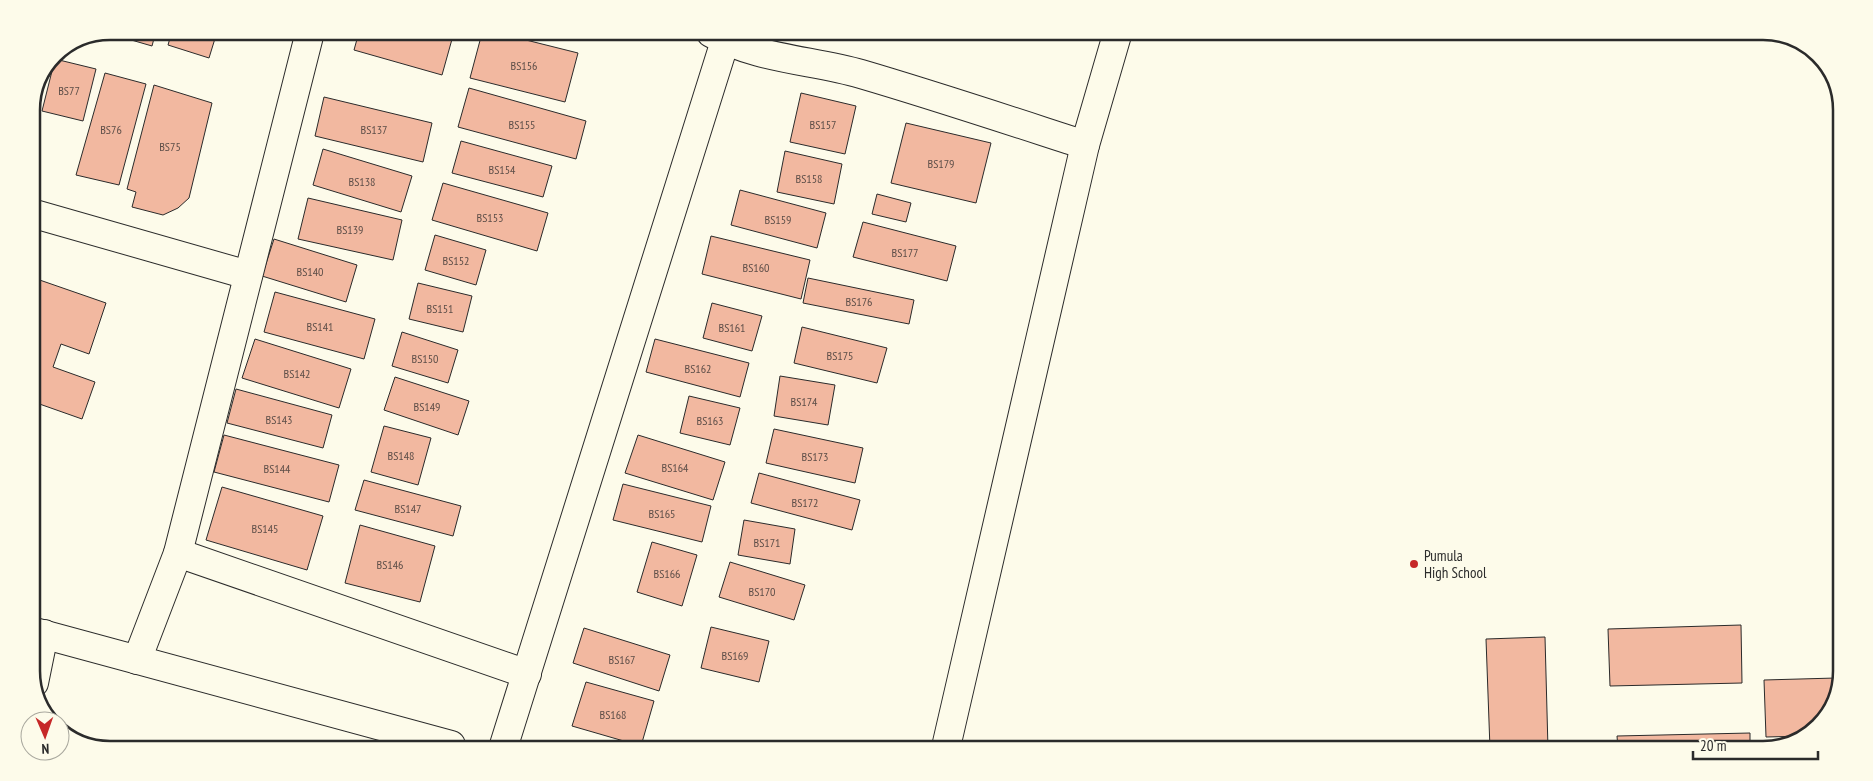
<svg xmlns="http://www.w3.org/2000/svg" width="1873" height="781" font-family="'PT Sans Narrow',sans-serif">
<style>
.building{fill:#f2b8a0;stroke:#2b2b2b}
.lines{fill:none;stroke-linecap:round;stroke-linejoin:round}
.minor-casing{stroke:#2b2b2b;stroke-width:30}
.minor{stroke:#fdfbea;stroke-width:28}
.poi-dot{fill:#c62828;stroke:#fdfbea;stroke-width:2}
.labels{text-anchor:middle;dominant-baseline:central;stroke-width:4;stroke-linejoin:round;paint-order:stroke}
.number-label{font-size:12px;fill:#5d4e48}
.poi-label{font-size:15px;fill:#2b2b2b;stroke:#fdfbea;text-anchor:start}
.rim{fill:none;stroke:#2b2b2b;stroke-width:2.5}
</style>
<rect width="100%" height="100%" fill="#fdfbea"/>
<!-- building -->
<g class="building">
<path d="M115 31H156L152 46 114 35Z"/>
<path d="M172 31 217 32 209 58 168 45Z"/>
<path d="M359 32H454L442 75 354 50Z"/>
<path d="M482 33H498L578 53 565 102 470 78Z"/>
<path d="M55 59 96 69 83 121 42 111Z"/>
<path d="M105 73 146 84 119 185 76 175Z"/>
<path d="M154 85 212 103 189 198 178 208 163 215 132 207 136 192 127 189Z"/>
<path d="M469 88 586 121 576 159 458 127Z"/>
<path d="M801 93 856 106 845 154 790 142Z"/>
<path d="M324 97 432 123 423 162 315 136Z"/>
<path d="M906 123 991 143 976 203 891 183Z"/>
<path d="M461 141 552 166 543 197 452 173Z"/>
<path d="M323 149 412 176 401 212 313 185Z"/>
<path d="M785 151 842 164 834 204 777 192Z"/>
<path d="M443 183 548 213 537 251 432 220Z"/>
<path d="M740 190 826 213 817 248 731 225Z"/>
<path d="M877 194 911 203 906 222 872 214Z"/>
<path d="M308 198 402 220 393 260 298 239Z"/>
<path d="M863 222 956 246 947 281 853 257Z"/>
<path d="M435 235 486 250 476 285 425 270Z"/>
<path d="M711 236 810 260 801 299 702 274Z"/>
<path d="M274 239 357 265 346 302 262 276Z"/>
<path d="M31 277 106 303 89 354 61 344 53 367 95 382 82 419 31 401Z"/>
<path d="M808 278 914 300 909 324 803 303Z"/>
<path d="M418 283 472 296 463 332 409 319Z"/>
<path d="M275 292 375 319 364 359 264 332Z"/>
<path d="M712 303 762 316 752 351 703 338Z"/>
<path d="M802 327 887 348 877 383 794 363Z"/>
<path d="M402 332 458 350 448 383 392 366Z"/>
<path d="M255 339 351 369 339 408 242 378Z"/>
<path d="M655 339 749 363 740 397 646 372Z"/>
<path d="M780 376 835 385 828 425 774 416Z"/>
<path d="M395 377 469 401 458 435 384 410Z"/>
<path d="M236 389 332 415 323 448 227 423Z"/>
<path d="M689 396 740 408 730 445 680 433Z"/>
<path d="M384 426 431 438 418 485 371 472Z"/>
<path d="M774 429 863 448 855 483 766 463Z"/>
<path d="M224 435 339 465 329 502 214 472Z"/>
<path d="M638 435 725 462 713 500 625 473Z"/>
<path d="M759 473 860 500 852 530 751 503Z"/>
<path d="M364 480 461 506 453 536 355 510Z"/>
<path d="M623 484 711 506 702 542 613 520Z"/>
<path d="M222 487 323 516 307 570 206 540Z"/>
<path d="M744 520 795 529 790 564 738 555Z"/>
<path d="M360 525 435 546 420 602 345 583Z"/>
<path d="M652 542 697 555 682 606 637 592Z"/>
<path d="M730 562 805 585 794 620 719 597Z"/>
<path d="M1741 625 1742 683 1610 686 1608 629Z"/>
<path d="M711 627 769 641 759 682 701 668Z"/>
<path d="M584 628 670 655 659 691 573 663Z"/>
<path d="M1545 637 1548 749H1490L1486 639Z"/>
<path d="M1836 678V701L1807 736 1766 737 1764 680Z"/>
<path d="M586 682 654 701 641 746 572 726Z"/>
<path d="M1750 733V750L1618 749 1617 736Z"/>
</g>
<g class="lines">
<defs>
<g id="minor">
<path d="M711 33C756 59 812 60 861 74 936 96 1011 121 1085 145"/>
<path d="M31 213 248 275"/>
<path d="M178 553 527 674"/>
<path d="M31 631 451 745"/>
<path d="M137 660 178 553 310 32"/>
<path d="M34 683 44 634"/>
<path d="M504 745 725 41"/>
<path d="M946 747 1085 145 1117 35"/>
</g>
</defs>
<!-- minor casing -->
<use href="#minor" class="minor-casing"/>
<!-- minor -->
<use href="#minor" class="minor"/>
</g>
<!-- markers -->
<circle class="poi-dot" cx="1414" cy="564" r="5"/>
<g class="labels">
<!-- number labels -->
<g class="number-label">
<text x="524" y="65">BS156</text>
<text x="69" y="90">BS77</text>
<text x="522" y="124">BS155</text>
<text x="823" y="124">BS157</text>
<text x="111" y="129">BS76</text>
<text x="374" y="129">BS137</text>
<text x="170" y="146">BS75</text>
<text x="941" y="163">BS179</text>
<text x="502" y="169">BS154</text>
<text x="809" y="178">BS158</text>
<text x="362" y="181">BS138</text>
<text x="490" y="217">BS153</text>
<text x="778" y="219">BS159</text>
<text x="350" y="229">BS139</text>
<text x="905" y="252">BS177</text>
<text x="456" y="260">BS152</text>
<text x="756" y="267">BS160</text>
<text x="310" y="271">BS140</text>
<text x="859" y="301">BS176</text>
<text x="440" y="308">BS151</text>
<text x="320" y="326">BS141</text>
<text x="732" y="327">BS161</text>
<text x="840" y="355">BS175</text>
<text x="425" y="358">BS150</text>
<text x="698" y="368">BS162</text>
<text x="297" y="373">BS142</text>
<text x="804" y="401">BS174</text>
<text x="427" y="406">BS149</text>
<text x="279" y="419">BS143</text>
<text x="710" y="420">BS163</text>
<text x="401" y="455">BS148</text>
<text x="815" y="456">BS173</text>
<text x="675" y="467">BS164</text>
<text x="277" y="468">BS144</text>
<text x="805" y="502">BS172</text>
<text x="408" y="508">BS147</text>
<text x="662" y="513">BS165</text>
<text x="265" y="528">BS145</text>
<text x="767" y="542">BS171</text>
<text x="390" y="564">BS146</text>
<text x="667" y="573">BS166</text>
<text x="762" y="591">BS170</text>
<text x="735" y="655">BS169</text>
<text x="622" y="659">BS167</text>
<text x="613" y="714">BS168</text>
</g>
<!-- poi labels -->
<g class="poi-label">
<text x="1424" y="555">Pumula<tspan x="1424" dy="17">High School</tspan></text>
</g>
</g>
<!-- crop -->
<path d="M0 0H1873V781H0ZM110 40H1763A70 70 0 0 1 1833 110V671A70 70 0 0 1 1763 741H110A70 70 0 0 1 40 671V110A70 70 0 0 1 110 40Z" fill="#fdfbea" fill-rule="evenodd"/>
<path class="rim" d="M110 40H1763A70 70 0 0 1 1833 110V671A70 70 0 0 1 1763 741H110A70 70 0 0 1 40 671V110A70 70 0 0 1 110 40Z"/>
<!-- north arrow -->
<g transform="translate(45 736) rotate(178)"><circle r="24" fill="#fdfbea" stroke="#a9a89e"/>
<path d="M0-4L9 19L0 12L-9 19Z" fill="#c62828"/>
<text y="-8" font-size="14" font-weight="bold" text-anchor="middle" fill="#2b2b2b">N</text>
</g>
<!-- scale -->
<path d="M1693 751v8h125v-8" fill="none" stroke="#2b2b2b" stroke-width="2.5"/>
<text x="1700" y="751" font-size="15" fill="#2b2b2b" stroke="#fdfbea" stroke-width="4" paint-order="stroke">20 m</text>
</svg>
